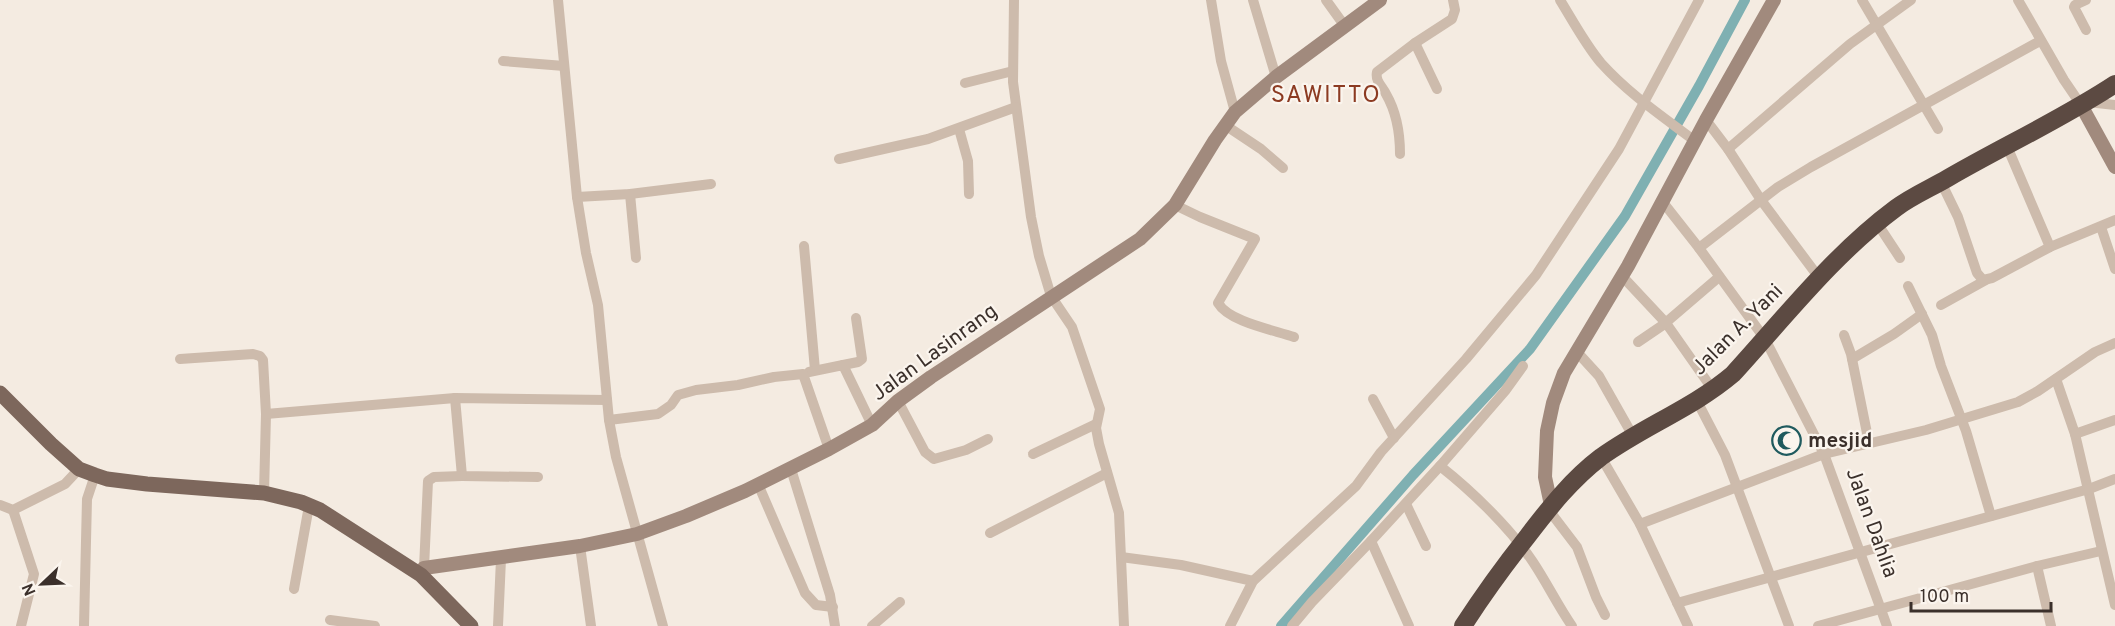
<svg xmlns="http://www.w3.org/2000/svg" width="2115" height="626" font-family="Overpass,sans-serif">
<style>
.lines{fill:none;stroke-linecap:round;stroke-linejoin:round}
.canal{stroke:#7fb0b2;stroke-width:10}
.street{stroke:#cdbbac;stroke-width:10}
.secondary{stroke:#a18a7d;stroke-width:14}
.primary{stroke:#7d675c;stroke-width:15}
.highway{stroke:#5c4a42;stroke-width:18}
.labels{text-anchor:middle;dominant-baseline:central;stroke-width:4.5;stroke-linejoin:round;paint-order:stroke}
.street-label{font-size:21px;fill:#3b302b;stroke:#fbf5ee}
.poi-label{font-size:21px;font-weight:bold;fill:#3b302b;stroke:#fbf5ee;text-anchor:start}
.quarter-label{font-size:24px;letter-spacing:1.5px;fill:#8c3b22;stroke:#fbf5ee}
</style>
<rect width="100%" height="100%" fill="#f4ebe1"/>
<g class="lines">
<!-- canal -->
<path class="canal" d="M1281 626 1413 475 1530 349 1625 216 1699 86 1745 0"/>
<!-- street -->
<g class="street">
<path d="M558 0 577 197 586 253 598 305 609 420 616 457 663 626"/>
<path d="M1014 0 1013 82 1031 217 1039 256 1051 296 1072 327 1100 409 1096 428 1099 444 1119 513 1124 626"/>
<path d="M1211 0 1221 61 1235 112"/>
<path d="M1253 0 1276 77"/>
<path d="M1326 0 1344 25"/>
<path d="M1560 0C1573 21 1585 44 1601 63 1629 94 1662 116 1695 141"/>
<path d="M1862 0 1938 129"/>
<path d="M2018 0 2064 80 2081 105"/>
<path d="M2086 30 2074 7 2075 5 2086 0"/>
<path d="M1415 43 1437 89"/>
<path d="M503 61 564 66"/>
<path d="M965 83 1013 71"/>
<path d="M2088 102 2115 105"/>
<path d="M1706 120 1728 149 1761 200 1820 279"/>
<path d="M1225 125 1261 149 1283 168"/>
<path d="M959 129 968 161 969 194"/>
<path d="M2006 144 2050 247"/>
<path d="M1728 149 1850 44 1911 0"/>
<path d="M1400 154C1400 132 1397 113 1386 94 1382 86 1375 81 1377 72L1415 43 1452 19 1455 10 1453 0"/>
<path d="M839 159 928 139 1016 107"/>
<path d="M1941 182 1958 217 1977 273 1983 280 1992 278 2050 247 2115 220"/>
<path d="M630 194 636 258"/>
<path d="M577 197 630 194 711 184"/>
<path d="M1662 201 1699 248 1778 187 1811 167 2040 41"/>
<path d="M1175 205 1200 217 1255 239 1218 303C1229 322 1274 330 1294 337"/>
<path d="M1877 223 1900 258"/>
<path d="M2101 227 2115 269"/>
<path d="M804 246 815 370"/>
<path d="M1699 248 1765 339 1824 454 1887 626"/>
<path d="M1622 276 1666 323 1713 390"/>
<path d="M1908 286 1932 335 1941 366 1966 431 1991 516"/>
<path d="M1941 305 1986 280"/>
<path d="M1844 335 1851 354 1869 443"/>
<path d="M1638 342 1663 325 1719 277"/>
<path d="M1577 352 1599 376 1633 436"/>
<path d="M180 359 253 354 260 356 263 360 266 414 264 493"/>
<path d="M1852 359 1894 334 1922 314"/>
<path d="M843 365 858 362 862 359 856 318"/>
<path d="M809 372 843 365 872 425"/>
<path d="M2056 379 2075 434 2115 605"/>
<path d="M455 398 462 476 538 477"/>
<path d="M1373 399 1394 438"/>
<path d="M898 401 925 452 934 459 966 450 988 439"/>
<path d="M1697 401 1725 455 1789 626"/>
<path d="M266 414 455 398 607 400"/>
<path d="M609 420 658 414 671 405 678 395 696 390 738 385 774 377 803 374 829 449"/>
<path d="M2075 434 2115 420"/>
<path d="M1033 454 1096 424"/>
<path d="M1601 457 1640 524 1688 626"/>
<path d="M1440 466C1473 492 1510 528 1533 562 1547 583 1558 606 1572 626"/>
<path d="M791 469 830 595 835 626"/>
<path d="M758 484 805 593 816 605 833 607"/>
<path d="M1406 504 1426 546"/>
<path d="M0 505 13 510 65 484 79 469"/>
<path d="M1548 509 1577 547 1596 597 1605 615"/>
<path d="M13 510 34 574 21 626"/>
<path d="M1640 524 1824 454 1926 430 2018 402 2038 391 2095 352 2115 343"/>
<path d="M990 533 1107 473"/>
<path d="M1371 541 1409 626"/>
<path d="M580 546 591 626"/>
<path d="M1121 557 1181 565 1253 581"/>
<path d="M2037 566 2051 626"/>
<path d="M424 568 428 481 434 477 462 476"/>
<path d="M294 589 309 506"/>
<path d="M1677 603 2089 489 2115 479"/>
<path d="M330 620 375 626"/>
<path d="M84 626 87 499 95 475"/>
<path d="M498 626 501 559"/>
<path d="M872 626 900 602"/>
<path d="M1230 626 1253 581 1356 486 1381 452 1466 359 1536 275 1619 149 1699 0"/>
<path d="M1292 626 1312 602 1371 541 1440 466 1505 391 1523 366"/>
<path d="M1818 626 2037 566 2101 551"/>
</g>
<!-- secondary -->
<g class="secondary">
<path d="M2081 105 2115 167"/>
<path d="M1551 505 1545 477 1547 431 1553 403 1564 373 1628 266 1706 120 1774 0"/>
<path d="M421 575 424 568 580 546 637 534 686 516 745 491 829 449 872 425 898 401 931 377 1140 239 1175 205 1215 140 1235 112 1276 77 1380 0"/>
</g>
<!-- primary -->
<path class="primary" d="M0 393 51 444 79 469 95 475 107 479 147 484 264 493 301 502 320 510 421 575 471 626"/>
<!-- highway -->
<path class="highway" d="M1463 626C1483 595 1504 566 1527 537 1549 508 1572 479 1601 457 1644 426 1693 408 1733 374 1785 317 1834 254 1896 208 1912 196 1931 188 1948 178 2003 146 2062 119 2115 84"/>
</g>
<!-- icons -->
<defs>
<symbol id="mosque-ring" viewBox="-11 -11 22 22"><circle r="9.5" fill="#fbf5ee" stroke="#1f5a5e" stroke-width="1.5"/><path d="M3.5-4.9A6 6 0 1 0 3.5 4.9A5 5 0 1 1 3.5-4.9Z" fill="#1f5a5e"/></symbol>
</defs>
<g fill-rule="evenodd">
<use href="#mosque-ring" x="1770" y="424" width="33" height="33"/>
</g>
<g class="labels">
<!-- street labels -->
<g class="street-label">
<text transform="translate(1738 330) rotate(-45)">Jalan A. Yani</text>
<text transform="translate(935 353) rotate(-36)">Jalan Lasinrang</text>
<text transform="translate(1871 523) rotate(70)">Jalan Dahlia</text>
</g>
<!-- poi labels -->
<g class="poi-label">
<text x="1808" y="441">mesjid</text>
</g>
<!-- quarter labels -->
<g class="quarter-label">
<text x="1326" y="96">SAWITTO</text>
</g>
</g>
<!-- north arrow -->
<g transform="translate(42 584) rotate(247)" stroke="#fbf5ee" stroke-width="4.5" paint-order="stroke">
<path d="M0-4.5L10 22L0 15L-10 22Z" fill="#3b302b"/>
<text y="-9" font-size="16" font-weight="bold" text-anchor="middle" fill="#3b302b">N</text>
</g>
<!-- scale -->
<path d="M1911 602v9h140v-9" fill="none" stroke="#3b302b" stroke-width="3"/>
<text x="1920" y="602" font-size="18" fill="#3b302b" stroke="#fbf5ee" stroke-width="4.5" paint-order="stroke">100 m</text>
</svg>
